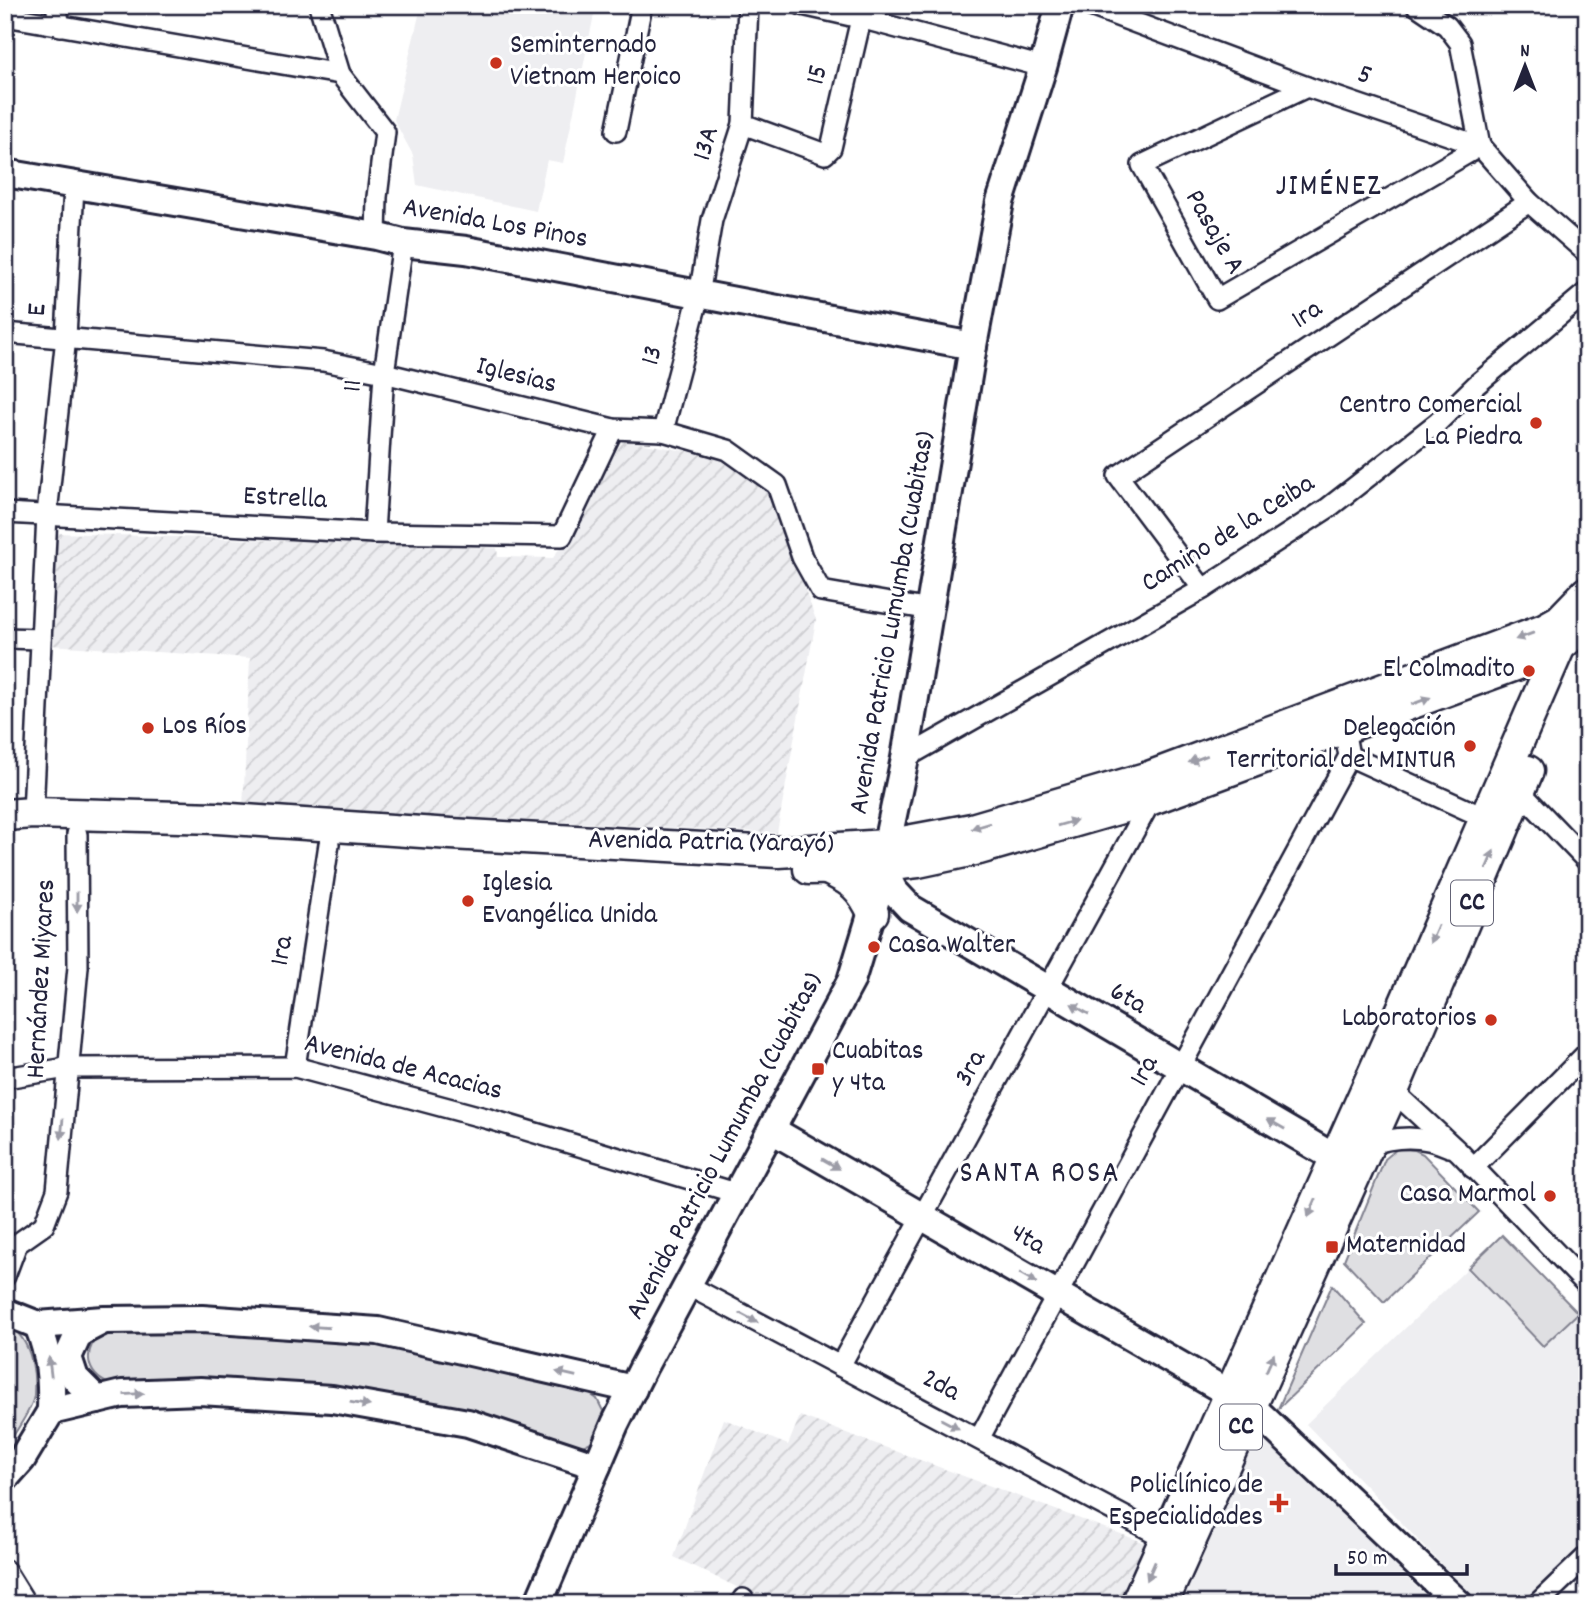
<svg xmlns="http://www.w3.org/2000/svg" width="1592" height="1609" font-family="Dekko,sans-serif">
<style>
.built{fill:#eeeef1}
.industrial{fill:url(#industrial-furrows)}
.park{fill:#dfdfe2;stroke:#80808e;stroke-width:2}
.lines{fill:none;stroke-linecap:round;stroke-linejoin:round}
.street-casing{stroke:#22223b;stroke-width:24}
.secondary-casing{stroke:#22223b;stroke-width:32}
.primary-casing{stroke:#22223b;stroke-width:35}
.street{stroke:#fff;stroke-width:19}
.secondary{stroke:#fff;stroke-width:26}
.primary{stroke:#fff;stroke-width:30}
.oneway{fill:#9c9ca7}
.poi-dot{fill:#c8321e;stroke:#fff;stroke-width:2.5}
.labels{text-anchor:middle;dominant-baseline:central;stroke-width:6;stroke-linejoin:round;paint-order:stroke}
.shield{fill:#fff;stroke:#646476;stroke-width:2}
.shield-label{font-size:26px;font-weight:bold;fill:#22223b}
.poi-label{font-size:28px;fill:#22223b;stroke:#fff;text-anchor:start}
.street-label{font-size:28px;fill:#22223b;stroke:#fff}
.neighbourhood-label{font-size:30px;letter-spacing:2px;fill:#22223b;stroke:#fff}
</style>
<defs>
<pattern id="industrial-furrows" width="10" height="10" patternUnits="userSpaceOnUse" patternTransform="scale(1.75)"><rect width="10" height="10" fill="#eeeef1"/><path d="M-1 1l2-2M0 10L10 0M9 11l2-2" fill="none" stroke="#ccccd0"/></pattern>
</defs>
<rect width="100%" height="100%" fill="#fff"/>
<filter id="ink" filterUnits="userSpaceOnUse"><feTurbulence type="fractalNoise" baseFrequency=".0143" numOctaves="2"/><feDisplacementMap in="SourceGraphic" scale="14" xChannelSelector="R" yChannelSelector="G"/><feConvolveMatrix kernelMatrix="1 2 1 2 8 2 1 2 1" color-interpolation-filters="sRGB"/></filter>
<g filter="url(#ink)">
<!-- built -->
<g class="built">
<path d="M416 5H596L563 163 547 160 536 211 417 185 413 155 394 120 421 7Z"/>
<path d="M1502 1235 1587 1322V1542L1522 1604H1480L1306 1424Z"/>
<path d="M1258 1432 1434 1604H1181Z"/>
</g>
<!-- industrial -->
<g class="industrial">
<path d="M623 440 719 457 769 489 816 620 777 833 468 817 243 808 250 658 50 645 57 533 497 548 498 557 553 558 573 528Z"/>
<path d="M800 1416 1151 1545 1125 1604H740L745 1591 674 1557 724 1419 788 1445Z"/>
</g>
<!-- park -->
<g class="park">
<path d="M1397 1149 1415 1150 1423 1154 1479 1212 1384 1302 1344 1260 1385 1159Z"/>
<path d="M1502 1235 1578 1313 1543 1346 1468 1268Z"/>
<path d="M1332 1285 1366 1324 1278 1409Z"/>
<path d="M5 1324C30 1335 36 1369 34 1395 33 1407 13 1437 5 1447Z"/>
<path d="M202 1327 353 1337 477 1361 590 1394 597 1399 605 1415 597 1439 581 1447 465 1413 109 1384C86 1374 82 1351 101 1333Z"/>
</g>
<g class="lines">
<defs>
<g id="street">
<path d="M56 5 60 26"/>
<path d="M319 5 340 74 385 132 377 197 376 236"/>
<path d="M802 5 860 18 1043 67"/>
<path d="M1088 5 1307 87 1480 146 1529 202 1587 253"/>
<path d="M5 16 340 74"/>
<path d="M1307 87 1142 165 1217 299 1480 146 1460 43 1447 26 1416 5"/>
<path d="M743 124 825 154 831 148 864 6"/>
<path d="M616 131 642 5"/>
<path d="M5 333 323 361 384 373 613 429 663 431 728 450 777 485 802 557 821 591 931 610"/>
<path d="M663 431 699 295 712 220 743 124 748 5"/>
<path d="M5 513 374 533 562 536 613 429"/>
<path d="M374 533 384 373 403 243"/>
<path d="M1203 589 1118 476 1529 202"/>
<path d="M5 638 41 639"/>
<path d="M1349 756 1485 818"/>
<path d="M905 758 1203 589 1328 508 1437 423 1476 385 1587 292"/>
<path d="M1514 785 1587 861"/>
<path d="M33 813 47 514 66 337 74 186"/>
<path d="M295 1067 329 844"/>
<path d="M5 1078 67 1068 295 1067 489 1119 736 1193"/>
<path d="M1393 1091 1459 1152 1587 1285"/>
<path d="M1368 1145C1395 1136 1422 1134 1449 1147"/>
<path d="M1473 1168 1587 1053"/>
<path d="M5 1276 17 1244 44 1225 57 1191 78 967 77 834"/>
<path d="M689 1286 1165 1538"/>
<path d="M840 1366 1152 799"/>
<path d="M979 1439 1349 756 1344 729"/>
<path d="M5 1570 26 1604"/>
<path d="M740 1604 743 1599"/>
<path d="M1537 1604 1587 1556"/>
</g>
<g id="secondary">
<path d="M5 173 376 236 403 243 466 250 973 346"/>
<path d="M882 867 894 891 910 908 1352 1168"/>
<path d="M772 1130 1251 1406 1459 1604"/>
<path d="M5 1312 38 1325 104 1320 202 1319 378 1331 633 1389"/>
<path d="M38 1325C50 1356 52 1378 51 1411"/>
<path d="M97 1400 75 1378 68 1357 79 1333 102 1321"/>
<path d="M5 1478 22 1459 51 1411 122 1394 200 1391 332 1399 468 1423 597 1466"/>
<path d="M538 1604 615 1424 643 1368 851 981 882 879V867L905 758 973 346 1000 202 1043 67 1060 5"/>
</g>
<g id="primary">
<path d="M5 815 33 813 217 818 451 834 778 852 886 845 972 829 1146 778 1544 629 1560 620 1587 592"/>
<path d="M825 868C852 881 860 885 873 913"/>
<path d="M809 869 863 868 918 862 979 849 1152 799 1532 659 1560 646 1587 623"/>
<path d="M1136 1604 1403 1007 1563 639"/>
<path d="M1162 1604 1393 1091 1528 771"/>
</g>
</defs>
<!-- street casing -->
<use href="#street" class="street-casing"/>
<!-- secondary casing -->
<use href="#secondary" class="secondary-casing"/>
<!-- primary casing -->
<use href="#primary" class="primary-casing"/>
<!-- street -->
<use href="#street" class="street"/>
<!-- secondary -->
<use href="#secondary" class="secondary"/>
<!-- primary -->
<use href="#primary" class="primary"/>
</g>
<!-- one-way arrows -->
<defs><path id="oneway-solid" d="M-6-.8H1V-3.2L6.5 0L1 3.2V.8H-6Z" transform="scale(1.75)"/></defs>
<g class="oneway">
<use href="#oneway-solid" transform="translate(1525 636) rotate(160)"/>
<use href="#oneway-solid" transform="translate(1421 701) rotate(-20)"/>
<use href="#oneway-solid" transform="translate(1198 759) rotate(159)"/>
<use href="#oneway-solid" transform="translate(1067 823) rotate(-16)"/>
<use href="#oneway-solid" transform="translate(981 826) rotate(164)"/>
<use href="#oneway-solid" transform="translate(1490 860) rotate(-67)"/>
<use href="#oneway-solid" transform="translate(77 902) rotate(90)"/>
<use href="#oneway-solid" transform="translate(1434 934) rotate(114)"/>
<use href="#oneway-solid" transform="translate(1080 1009) rotate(-150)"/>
<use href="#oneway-solid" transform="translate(1276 1124) rotate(-150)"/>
<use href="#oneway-solid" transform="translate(62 1129) rotate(95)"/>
<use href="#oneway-solid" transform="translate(831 1164) rotate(30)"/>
<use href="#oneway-solid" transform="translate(1312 1208) rotate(114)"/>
<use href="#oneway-solid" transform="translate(1028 1278) rotate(30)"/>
<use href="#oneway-solid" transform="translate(749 1318) rotate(28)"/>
<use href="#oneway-solid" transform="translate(319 1327) rotate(-176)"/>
<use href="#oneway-solid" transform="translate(1270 1363) rotate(-66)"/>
<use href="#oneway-solid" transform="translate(50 1367) rotate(-97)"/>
<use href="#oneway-solid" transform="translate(566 1374) rotate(-167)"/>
<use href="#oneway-solid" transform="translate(134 1394) rotate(-3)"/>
<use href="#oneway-solid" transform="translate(360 1404) rotate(10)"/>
<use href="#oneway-solid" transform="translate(950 1424) rotate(28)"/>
<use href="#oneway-solid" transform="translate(1151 1571) rotate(114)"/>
</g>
</g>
<!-- markers -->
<g class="poi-dot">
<circle cx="496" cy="63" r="7"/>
<circle cx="1536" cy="423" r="7"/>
<circle cx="1529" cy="671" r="7"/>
<circle cx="148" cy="728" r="7"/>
<circle cx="1470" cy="746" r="7"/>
<circle cx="468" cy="901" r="7"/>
<circle cx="874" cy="947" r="7"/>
<circle cx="1491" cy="1020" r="7"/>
<rect x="811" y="1062" width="14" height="14" rx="3.5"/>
<circle cx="1550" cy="1196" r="7"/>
<rect x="1325" y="1240" width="14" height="14" rx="3.5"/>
<path d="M1275.5 1492.5h7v7h7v7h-7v7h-7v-7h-7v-7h7z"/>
</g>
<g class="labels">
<!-- shield labels -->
<g class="shield">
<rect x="1451" y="880.5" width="42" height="45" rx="5"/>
<rect x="1220" y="1404.5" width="42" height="45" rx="5"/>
</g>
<g class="shield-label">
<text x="1472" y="903">CC</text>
<text x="1241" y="1427">CC</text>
</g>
<!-- poi labels -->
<g class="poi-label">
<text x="510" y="47">Seminternado<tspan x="510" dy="32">Vietnam Heroico</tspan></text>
<text x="1522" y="407" text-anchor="end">Centro Comercial<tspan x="1522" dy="32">La Piedra</tspan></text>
<text x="1515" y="671" text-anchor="end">El Colmadito</text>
<text x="162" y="728">Los Ríos</text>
<text x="1456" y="730" text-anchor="end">Delegación<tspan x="1456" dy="32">Territorial del MINTUR</tspan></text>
<text x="482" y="885">Iglesia<tspan x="482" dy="32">Evangélica Unida</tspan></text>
<text x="888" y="947">Casa Walter</text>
<text x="1477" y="1020" text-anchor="end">Laboratorios</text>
<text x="832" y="1053">Cuabitas<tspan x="832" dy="32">y 4ta</tspan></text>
<text x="1536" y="1196" text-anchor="end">Casa Marmol</text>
<text x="1346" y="1247">Maternidad</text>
<text x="1263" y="1487" text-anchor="end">Policlínico de<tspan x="1263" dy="32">Especialidades</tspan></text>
</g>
<!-- street labels -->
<g class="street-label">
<text transform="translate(819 75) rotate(-78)">15</text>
<text transform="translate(1364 77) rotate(19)">5</text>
<text transform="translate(708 144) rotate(-74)">13A</text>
<text transform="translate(495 225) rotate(10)">Avenida Los Pinos</text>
<text transform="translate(1213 233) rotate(60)">Pasaje A</text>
<text transform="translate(39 310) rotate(-87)">E</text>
<text transform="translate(1308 316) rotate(-34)">1ra</text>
<text transform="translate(654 356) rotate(-75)">13</text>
<text transform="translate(516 377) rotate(14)">Iglesias</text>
<text transform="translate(355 386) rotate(-86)">11</text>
<text transform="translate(285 500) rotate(3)">Estrella</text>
<text transform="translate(1229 535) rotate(-32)">Camino de la Ceiba</text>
<text transform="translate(894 623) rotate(-80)">Avenida Patricio Lumumba (Cuabitas)</text>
<text transform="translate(711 844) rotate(1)">Avenida Patria (Yarayó)</text>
<text transform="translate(284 951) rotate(-81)">1ra</text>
<text transform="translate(43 979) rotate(-87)">Hernández Miyares</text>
<text transform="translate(1127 1000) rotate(30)">6ta</text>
<text transform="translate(403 1069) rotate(14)">Avenida de Acacias</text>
<text transform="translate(972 1069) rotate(-61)">3ra</text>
<text transform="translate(1146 1072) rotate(-62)">1ra</text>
<text transform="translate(726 1147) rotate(-62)">Avenida Patricio Lumumba (Cuabitas)</text>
<text transform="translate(1027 1241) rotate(30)">4ta</text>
<text transform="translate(940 1387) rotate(28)">2da</text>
</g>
<!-- neighbourhood labels -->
<g class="neighbourhood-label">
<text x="1329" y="188">JIMÉNEZ</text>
<text x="1040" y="1175">SANTA ROSA</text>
</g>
</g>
<!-- margin -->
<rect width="1592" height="1609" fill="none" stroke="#fff" stroke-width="28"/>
<rect x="14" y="14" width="1564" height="1581" fill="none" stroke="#22223b" stroke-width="2.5" filter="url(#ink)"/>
<!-- north arrow -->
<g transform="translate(1525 66)" stroke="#ffffff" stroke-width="5" paint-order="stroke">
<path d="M0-5L12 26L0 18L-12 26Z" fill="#22223b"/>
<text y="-10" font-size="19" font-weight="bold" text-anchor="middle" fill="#22223b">N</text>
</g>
<!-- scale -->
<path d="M1336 1564v10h131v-10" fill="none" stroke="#22223b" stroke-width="3.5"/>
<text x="1347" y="1564" font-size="21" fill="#22223b" stroke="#ffffff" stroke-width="5" paint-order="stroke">50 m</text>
</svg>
